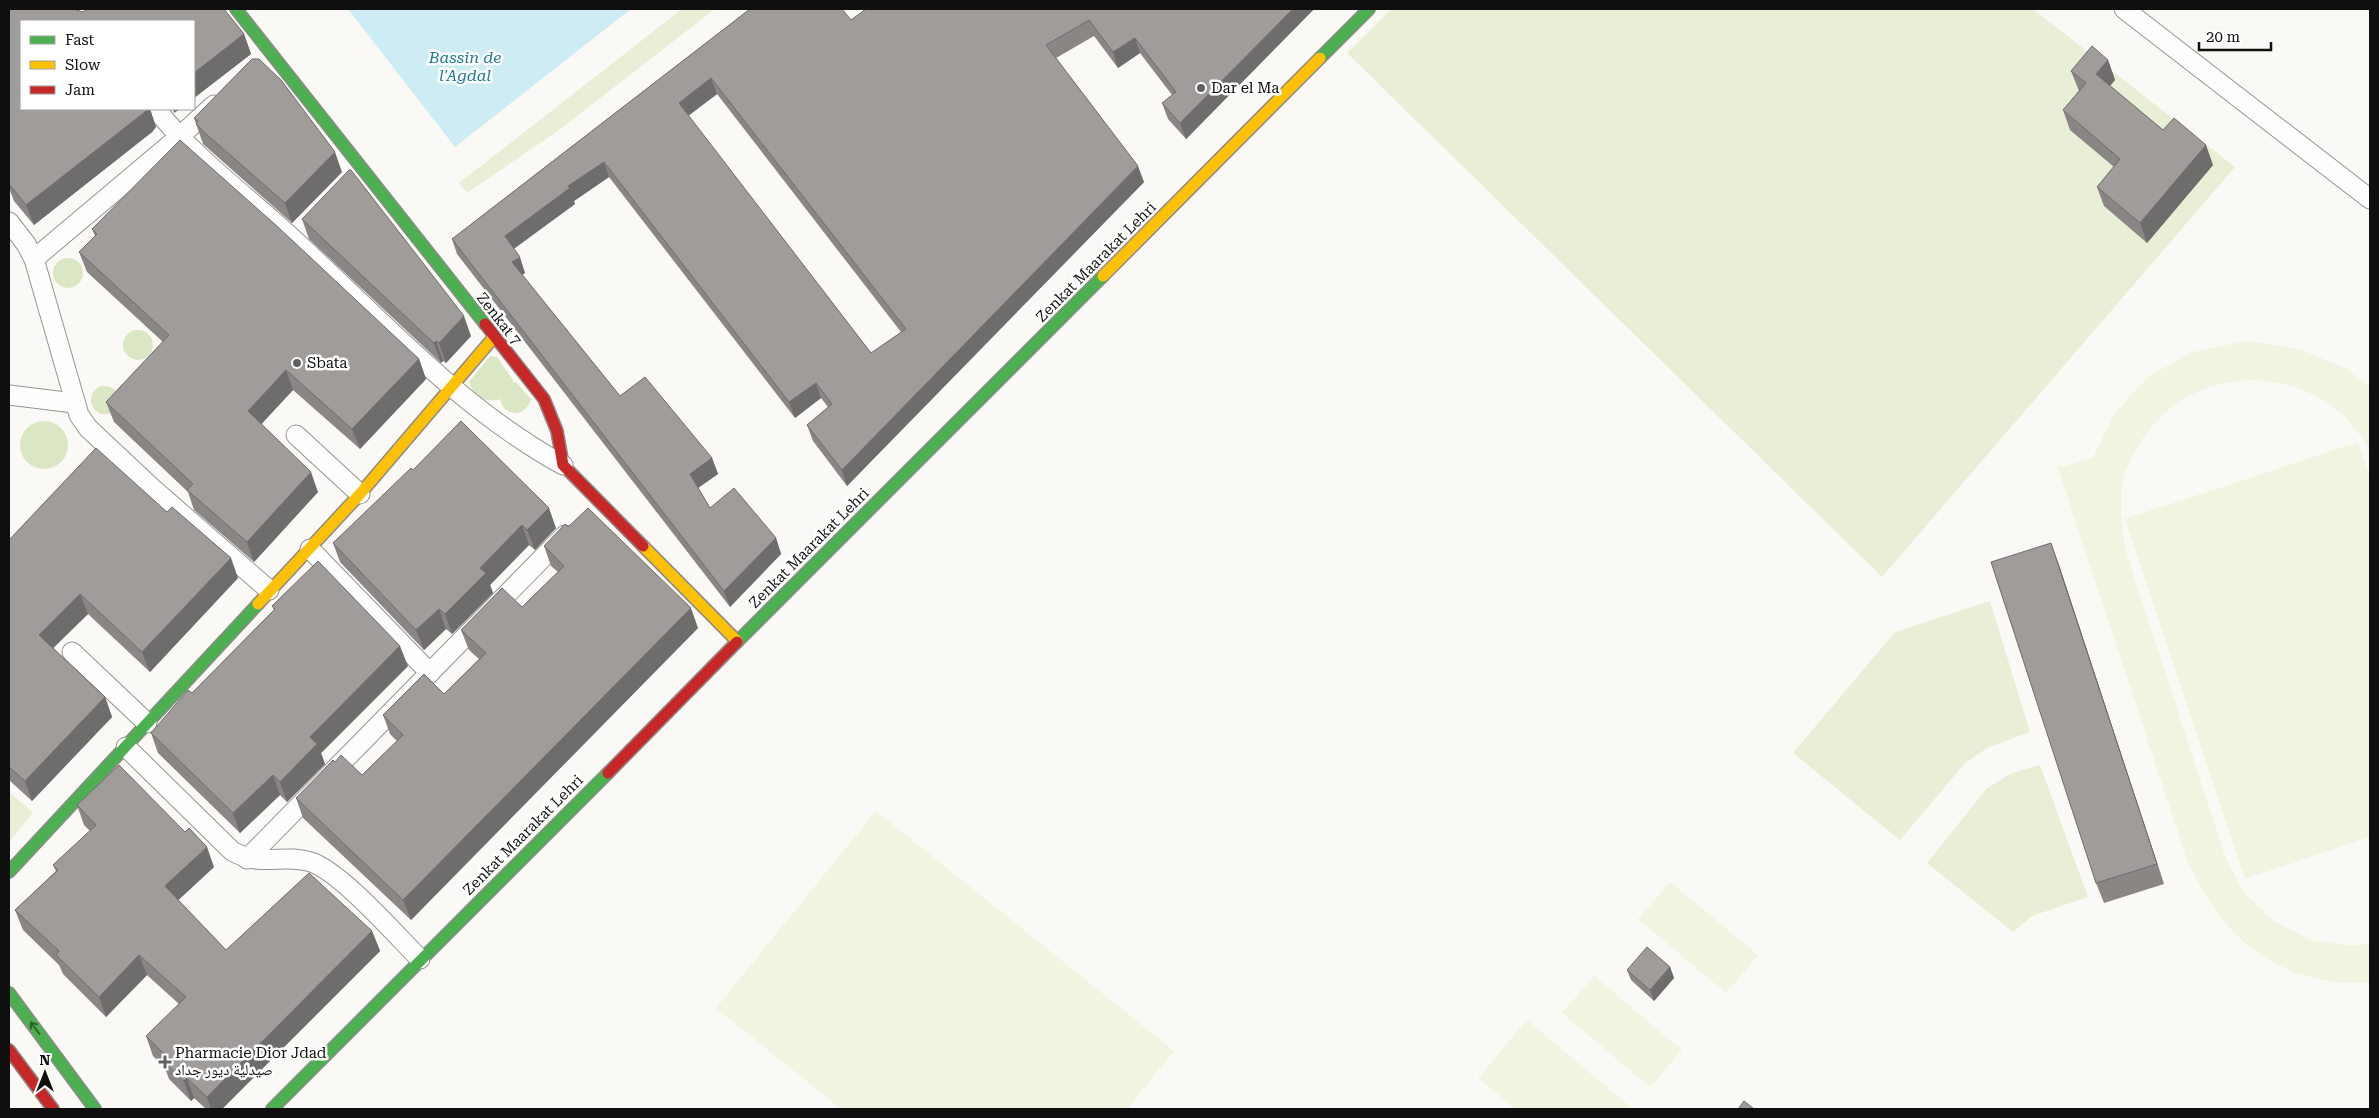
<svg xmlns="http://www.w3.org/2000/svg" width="2379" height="1118" font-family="'Roboto Serif','Noto Naskh Arabic',serif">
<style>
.green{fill:#e9efd6}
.forest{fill:#dbe6c5}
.pitch{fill:#f1f4e0}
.water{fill:#cdecf4}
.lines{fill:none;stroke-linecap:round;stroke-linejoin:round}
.street-casing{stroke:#959493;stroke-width:21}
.fast-casing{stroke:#8c8b89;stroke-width:14}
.slow-casing{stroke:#8c8b89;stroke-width:14}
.jam-casing{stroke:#8c8b89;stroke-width:14}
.street{stroke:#fefefe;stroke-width:19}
.fast{stroke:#4caf50;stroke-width:11}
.slow{stroke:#ffc107;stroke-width:11}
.jam{stroke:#c62828;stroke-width:11}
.wall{fill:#898684;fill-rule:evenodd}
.shaded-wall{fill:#6f6d6c}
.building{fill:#9f9c9a;stroke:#6f6d6c;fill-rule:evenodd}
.oneway{stroke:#2e5f30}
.poi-dot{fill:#626160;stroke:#fff;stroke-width:2}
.labels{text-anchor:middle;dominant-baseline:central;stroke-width:5;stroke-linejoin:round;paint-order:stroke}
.poi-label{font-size:15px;fill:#0f0f0f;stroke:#fff;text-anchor:start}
.street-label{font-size:15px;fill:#0f0f0f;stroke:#fff}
.water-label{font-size:16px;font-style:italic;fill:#1e799b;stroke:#fff}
</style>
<rect width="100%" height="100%" fill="#fbf9f5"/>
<!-- green -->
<g class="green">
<path d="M682 9H715L559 130 467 193 459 183Z"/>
<path d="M1391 9H2033L2235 167 1882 577 1347 53Z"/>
<path d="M1990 601 2030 732 1989 747 1966 762 1900 840 1793 753 1895 632Z"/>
<path d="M2040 765 2088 897 2032 916 2013 932 1927 863 1987 788 2012 773Z"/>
<path d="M9 792 33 813 9 842Z"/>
</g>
<!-- forest -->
<g class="forest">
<circle cx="68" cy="273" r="15"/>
<circle cx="138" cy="345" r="15"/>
<path d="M490 356 497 357 513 380 512 382H516L531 399C526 418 504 417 500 399 485 404 473 396 469 382Z"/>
<circle cx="105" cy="400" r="14"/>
<circle cx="44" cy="445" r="24"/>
</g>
<!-- pitch -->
<g class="pitch">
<path d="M2246 341 2300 349 2347 369 2370 388V452C2322 357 2183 356 2135 452 2132 459 2127 466 2125 472 2117 500 2122 527 2127 555L2225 856 2244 893 2274 921 2310 940 2351 946 2370 943V982C2354 984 2341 983 2325 980 2256 969 2215 920 2187 860L2058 468 2093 458 2115 413 2149 376 2193 352Z"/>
<path d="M2358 442 2370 478V837L2245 879 2125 519Z"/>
<path d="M876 811 1174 1051 1127 1109H841L716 1008Z"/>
<path d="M1670 882 1758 955 1726 993 1638 919Z"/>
<path d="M1594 976 1682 1050 1650 1087 1562 1013Z"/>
<path d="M1527 1020 1633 1109H1515L1478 1078Z"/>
</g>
<!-- water -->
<path class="water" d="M348 9H631L455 147Z"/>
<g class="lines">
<defs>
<g id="street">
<path d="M78 9 88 21"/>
<path d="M2124 9 2370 199"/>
<path d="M156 109C195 159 247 196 293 239 380 318 459 408 563 465"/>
<path d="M9 222 26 244 34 259 79 415 88 428 152 488 269 590"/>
<path d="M34 259 179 137 214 105"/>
<path d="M9 395 74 403"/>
<path d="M296 435 360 494"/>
<path d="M310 549 430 673"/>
<path d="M72 652 147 723"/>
<path d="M126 747 232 851C261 868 283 853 311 862 341 872 396 935 420 959"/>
<path d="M247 859 565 535"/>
</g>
<g id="fast">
<path d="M236 9 485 324"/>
<path d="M1320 58 1369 9"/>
<path d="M737 642 1103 276"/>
<path d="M9 872 258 604"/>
<path d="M9 993 95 1109"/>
<path d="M272 1109 608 773"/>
</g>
<g id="slow">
<path d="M1103 276 1320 58"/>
<path d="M643 546 737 641"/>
<path d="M258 604 360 494 494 337"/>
</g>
<g id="jam">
<path d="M485 324 544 399 557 431 563 465 643 546"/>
<path d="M608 773 737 642"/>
<path d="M9 1050 53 1109"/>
</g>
</defs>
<!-- street casing -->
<use href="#street" class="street-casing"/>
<!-- fast casing -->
<use href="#fast" class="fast-casing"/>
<!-- slow casing -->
<use href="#slow" class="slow-casing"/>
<!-- jam casing -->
<use href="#jam" class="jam-casing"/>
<!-- street -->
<use href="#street" class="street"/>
<!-- fast -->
<use href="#fast" class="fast"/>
<!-- slow -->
<use href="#slow" class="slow"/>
<!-- jam -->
<use href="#jam" class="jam"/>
</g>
<!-- wall -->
<g class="wall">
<path d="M9 9H73L83 12 87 9H224L244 34 251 54 194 98V21H21V109H150L156 127 152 132 34 225 14 201 9 188Z"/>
<path d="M750 9 851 20 866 9H1314L1186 139 1168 119 1162 103 1172 95 1140 53 1118 68 1094 36 1056 58 1144 182 847 486 813 441 807 425 828 407 821 398 795 418 609 177 574 201 575 204 514 249 525 273 522 275 620 396 712 458 718 474 698 488 710 508 776 538 781 554 730 607 457 254 452 239ZM717 94 901 332 871 353 688 116Z"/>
<path d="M2108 60 2115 80 2110 86 2163 130 2213 165 2147 243 2104 206 2097 187 2114 167 2070 130 2063 110 2079 91 2071 71Z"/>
<path d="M194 118 342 172 292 223 203 144Z"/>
<path d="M302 219 471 336 446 363 443 361 441 363 309 239Z"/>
<path d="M92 229 419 359 426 379 360 449 293 390 261 424 318 492 254 562 194 510 188 492 114 422 106 402 163 342 87 272 79 252 95 236Z"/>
<path d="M413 470 556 528 535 550 529 545 490 585 493 593 452 634 446 629 424 650 340 562 333 543Z"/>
<path d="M568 527 698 628 411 920 303 818 296 798 335 762 362 775 397 741 390 734 383 715 444 694 479 659 469 650 461 630 522 607 558 572 551 566 544 546Z"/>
<path d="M9 540 238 578 150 672 88 614 53 648 105 697 112 717 32 801 9 780Z"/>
<path d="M2058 562 2164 884 2104 903 2096 883Z"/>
<path d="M272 606 408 666 321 753 325 764 287 802 280 795 240 833 158 753 151 733 192 693 274 610Z"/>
<path d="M77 805 214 867 178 900 226 950 372 931 380 951 222 1109H206L194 1098 191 1101 169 1079 165 1068 153 1056 146 1036 179 1004 147 975 106 1017 63 974 59 965 23 930 15 910 56 871 53 865 90 831 84 825Z"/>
<path d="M1670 967 1674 978 1654 1001 1631 980 1627 970Z"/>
</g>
<!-- shaded-wall -->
<g class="shaded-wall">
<path d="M1293 9H1314L1186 139 1180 123Z"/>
<path d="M244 34 251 54 194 98V73Z"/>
<path d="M1135 38 1140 53 1118 68 1113 52Z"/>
<path d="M2108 60 2115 80 2103 94 2096 74Z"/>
<path d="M711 78 717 94 684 119 679 103Z"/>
<path d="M148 109H150L156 127 152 132 34 225 26 205Z"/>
<path d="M173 109H180L174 113Z"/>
<path d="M2206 145 2213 165 2147 243 2140 223Z"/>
<path d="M335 152 342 172 292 223 285 203Z"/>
<path d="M604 162 609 177 574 201 575 204 510 251 505 236 568 186Z"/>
<path d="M1138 166 1144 182 847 486 842 470Z"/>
<path d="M520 257 525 273 518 278 512 262Z"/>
<path d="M464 316 471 336 446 363 439 343Z"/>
<path d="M436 341 443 361 441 363 434 343Z"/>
<path d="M419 359 426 379 360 449 352 429Z"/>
<path d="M286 370 293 390 255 431 248 411Z"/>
<path d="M816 383 821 398 795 418 789 402Z"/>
<path d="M712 458 718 474 695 490 690 474Z"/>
<path d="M311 472 318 492 254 562 247 542Z"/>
<path d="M549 508 556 528 535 550 527 530Z"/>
<path d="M522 525 529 545 490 585 493 593 452 634 445 614 480 568Z"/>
<path d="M776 538 781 554 730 607 724 591Z"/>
<path d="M2051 543 2058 562 2164 884 2157 864Z"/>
<path d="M231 558 238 578 150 672 142 652Z"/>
<path d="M80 594 88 614 46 655 39 635Z"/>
<path d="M691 608 698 628 411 920 403 900Z"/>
<path d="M439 609 446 629 424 650 416 630Z"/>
<path d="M400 646 408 666 321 753 325 764 287 802 280 782 310 737Z"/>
<path d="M105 697 112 717 32 801 25 781Z"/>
<path d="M273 775 280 795 240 833 233 813Z"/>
<path d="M207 847 214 867 172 906 165 886Z"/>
<path d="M372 931 380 951 222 1109H211L207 1097Z"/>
<path d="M139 955 147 975 106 1017 99 997Z"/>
<path d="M1670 967 1674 978 1654 1001 1650 990Z"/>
<path d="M187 1078 194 1098 191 1101 184 1081Z"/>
</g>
<!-- building -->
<g class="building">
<path d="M9 9H73L83 12 87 9H224L244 34 194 73V21H21V109H148L145 112 26 205 9 184Z"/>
<path d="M750 9H842L851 20 866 9H1293L1180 123 1162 103 1176 92 1135 38 1113 52 1089 20 1046 45 1138 166 842 470 807 425 832 404 816 383 789 402 604 162 568 186 570 188 505 236 520 257 512 262 620 396 645 377 712 458 690 474 710 508 734 488 776 538 724 591 452 239ZM711 78 906 329 871 353 679 103Z"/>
<path d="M2092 46 2108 60 2096 74 2163 130 2174 118 2206 145 2140 223 2097 187 2120 159 2063 110 2086 83 2071 71Z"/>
<path d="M252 59H259L281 80 335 152 285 203 205 133 196 124 198 121 194 118Z"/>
<path d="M180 140 278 227 419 359 352 429 286 370 248 411 311 472 247 542 187 490 193 484 106 402 169 335 79 252 97 234 92 229Z"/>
<path d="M349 170H351L464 316 439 343 436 341 434 343 422 332 302 219Z"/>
<path d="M461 421 549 508 527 530 522 525 480 568 486 573 445 614 439 609 416 630 333 543 411 468 413 470Z"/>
<path d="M96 448 167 512 172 507 231 558 142 652 80 594 39 635 105 697 25 781 9 767V540Z"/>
<path d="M588 508 691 608 403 900 296 798 333 760 335 762 341 755 362 775 403 735 383 715 424 674 444 694 486 653 461 630 502 588 522 607 564 566 544 546 565 524 568 527Z"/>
<path d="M2051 543 2157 864 2096 883 1991 562Z"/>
<path d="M318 561 400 646 310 737 317 744 280 782 273 775 233 813 151 733 188 690 192 693 275 609 272 606Z"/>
<path d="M119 765 185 832 189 828 207 847 165 886 226 950 309 873 372 931 207 1097 187 1078 184 1081 162 1060 166 1056 146 1036 186 997 139 955 99 997 56 955 59 951 15 910 58 870 53 865 96 825 77 805Z"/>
<path d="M1647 947 1670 967 1650 990 1627 970Z"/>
<path d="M1744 1101 1754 1109H1738Z"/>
</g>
<!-- one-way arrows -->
<defs><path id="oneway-shaft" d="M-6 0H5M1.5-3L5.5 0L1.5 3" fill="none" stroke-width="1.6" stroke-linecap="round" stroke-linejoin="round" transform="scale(1.25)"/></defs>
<use class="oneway" href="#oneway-shaft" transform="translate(35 1028) rotate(-127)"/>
<!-- markers -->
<g class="poi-dot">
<circle cx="1201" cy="88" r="5"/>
<circle cx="297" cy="363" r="5"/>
<path d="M162.5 1054.5h5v5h5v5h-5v5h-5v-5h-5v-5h5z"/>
</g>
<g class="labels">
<!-- poi labels -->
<g class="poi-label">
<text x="1211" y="88">Dar el Ma</text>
<text x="307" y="363">Sbata</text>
<text x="175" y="1053">Pharmacie Dior Jdad<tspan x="175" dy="17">صيدلية ديور جداد</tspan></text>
</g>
<!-- street labels -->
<g class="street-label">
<text transform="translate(1096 262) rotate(-45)">Zenkat Maarakat Lehri</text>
<text transform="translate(499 319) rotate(52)">Zenkat 7</text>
<text transform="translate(809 548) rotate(-45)">Zenkat Maarakat Lehri</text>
<text transform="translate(523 835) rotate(-45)">Zenkat Maarakat Lehri</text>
</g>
<!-- water labels -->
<g class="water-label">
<text x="465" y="57">Bassin de<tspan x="465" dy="18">l'Agdal</tspan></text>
</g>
</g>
<!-- border -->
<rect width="2379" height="1118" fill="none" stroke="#0f0f0f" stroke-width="20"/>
<!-- legend -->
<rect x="20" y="20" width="175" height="90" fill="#ffffff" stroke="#9f9f9f"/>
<rect x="30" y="36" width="25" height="8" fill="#4caf50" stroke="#9f9f9f"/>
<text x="65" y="45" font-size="15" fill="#0f0f0f">Fast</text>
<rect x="30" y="61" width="25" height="8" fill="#ffc107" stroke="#9f9f9f"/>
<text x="65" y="70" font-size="15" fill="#0f0f0f">Slow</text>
<rect x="30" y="86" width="25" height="8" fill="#c62828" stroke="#9f9f9f"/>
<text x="65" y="95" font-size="15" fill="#0f0f0f">Jam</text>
<!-- north arrow -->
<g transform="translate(45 1073)" stroke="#ffffff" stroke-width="4" paint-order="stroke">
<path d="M0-4L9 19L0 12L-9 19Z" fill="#0f0f0f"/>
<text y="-8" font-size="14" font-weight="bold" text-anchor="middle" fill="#0f0f0f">N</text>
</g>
<!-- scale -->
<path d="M2199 42v8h72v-8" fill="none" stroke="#0f0f0f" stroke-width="2.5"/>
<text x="2206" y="42" font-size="15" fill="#0f0f0f" stroke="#ffffff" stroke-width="4" paint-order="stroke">20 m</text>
</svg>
